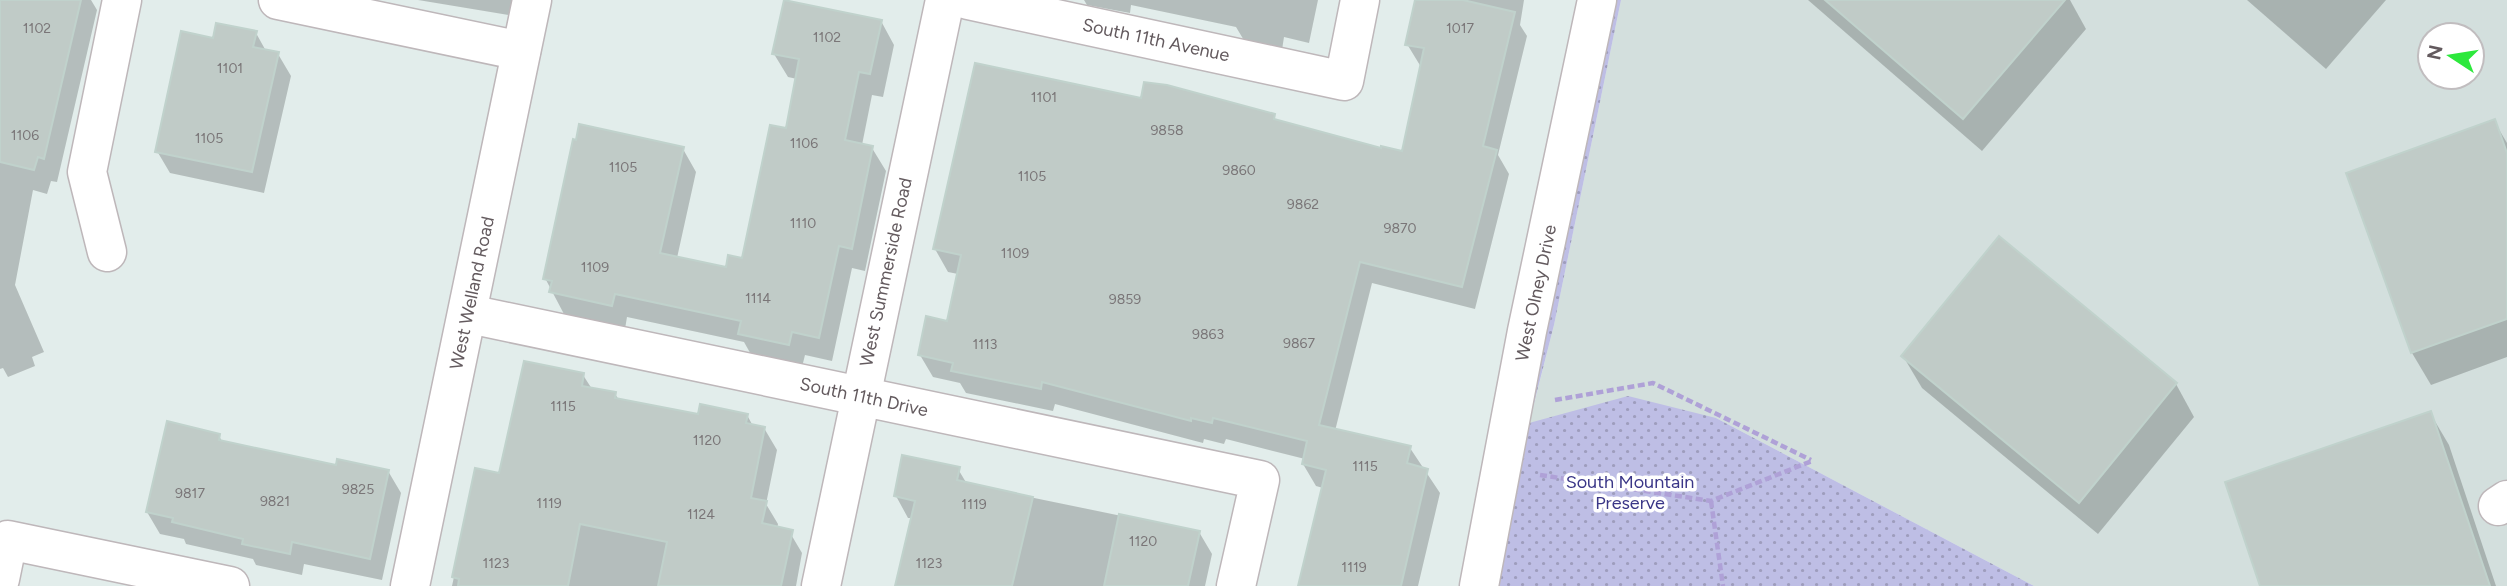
<svg xmlns="http://www.w3.org/2000/svg" width="2507" height="586" font-family="Figtree,sans-serif">
<style>
.education{fill:#d3dfdd;fill-rule:evenodd}
.grass{fill:url(#grass-dots)}
.shadow{fill:#0003}
.building{fill:#c0cbc7;stroke:#c0d2cc;stroke-width:2}
.lines{fill:none;stroke-linecap:round;stroke-linejoin:round}
.minor-casing{stroke:#beb7ba;stroke-width:41}
.path{stroke:#afa1d7;stroke-width:4.5;stroke-dasharray:7 3.5;stroke-linecap:butt}
.minor{stroke:#fff;stroke-width:38}
.labels{text-anchor:middle;dominant-baseline:central;stroke-width:7;stroke-linejoin:round;paint-order:stroke}
.number-label{font-size:14px;fill:#7a7678}
.street-label{font-size:18px;fill:#635a5e;stroke:#fff}
.park-label{font-size:18px;fill:#3a3687;stroke:#fff}
</style>
<defs>
<pattern id="grass-dots" width="8" height="8" patternUnits="userSpaceOnUse" patternTransform="scale(1.75)"><rect width="8" height="8" fill="#bebee5"/><path d="M2 2h.1M6 6h.1" fill="none" stroke="#9e9dbd" stroke-width="1.8" stroke-linecap="round"/></pattern>
</defs>
<rect width="100%" height="100%" fill="#e2edeb"/>
<!-- education -->
<path class="education" d="M1621 0H2507V586H2034L1716 418 1529 424 1554 325ZM2430 35H2472V77H2430Z"/>
<!-- grass -->
<path class="grass" d="M1590 0H1621L1554 325 1529 423 1628 396 1716 418 2034 586H1459Z"/>
<!-- shadow -->
<g class="shadow">
<path d="M0 0H91L97 10 57 182 51 181 47 194 33 190 15 285 44 352 32 357 35 366 8 377 3 368 0 369Z"/>
<path d="M418 0H517L514 16Z"/>
<path d="M1084 0H1318L1309 43 1284 37 1282 50 1245 42 1236 27 1131 5 1130 13 1087 5Z"/>
<path d="M1417 0H1524L1520 25 1527 36 1498 155 1509 174 1475 309 1372 283 1335 431 1410 448 1440 493 1418 586H1300L1323 488 1316 486 1303 464 1305 459 1226 439 1224 444 1204 439 1203 443 1055 404 1053 411 966 393 960 383 933 377 920 355 948 323 958 274 948 272 935 249 1142 100 1273 116 1277 122 1382 151 1403 153 1421 67 1407 44Z"/>
<path d="M1808 0H2070L2086 29 1982 151Z"/>
<path d="M2247 0H2386L2326 69Z"/>
<path d="M881 21 894 45 883 97 872 95 862 145 872 148 886 171 865 271 852 268 832 361 805 355 802 367 753 358 744 342 627 317 625 329 565 316 545 278 577 142 683 149 696 172 677 258 727 269 743 260 788 130 797 79 788 77 774 54Z"/>
<path d="M256 33 266 51 278 54 291 76 264 193 170 173 157 151 214 40Z"/>
<path d="M2494 121 2507 143V357L2431 385 2412 353 2348 174Z"/>
<path d="M1903 356 2176 384 2194 417 2098 534 1922 388Z"/>
<path d="M583 375 592 389 615 394 619 400 699 416 747 415 753 426 764 428 777 450 766 504 778 524 777 529 789 531 802 553 796 586H452L477 470 500 475Z"/>
<path d="M2430 413 2449 445 2496 586H2262Z"/>
<path d="M219 436 223 443 337 467 388 471 401 493 382 580 304 564 302 575 256 565 253 559 186 544 184 539 160 534 147 512Z"/>
<path d="M958 469 967 484 1199 532 1212 554 1205 586H896L912 518H908L896 496Z"/>
</g>
<!-- building -->
<g class="building">
<path d="M0 0H81L44 159 38 157 34 170 0 162Z"/>
<path d="M784 0 882 20 870 74 859 72 845 140 873 146 852 249 839 246 819 338 792 332 789 345 738 334 741 321 615 294 612 306 549 292 552 281 543 279 573 139 576 140 579 124 684 147 660 253 726 267 728 255 742 258 770 125 786 128 799 59 772 54Z"/>
<path d="M1415 0H1463L1515 12 1483 146 1497 150 1462 287 1360 262 1319 425 1411 446 1407 463 1428 469 1401 586H1298L1326 470 1302 464 1307 441 1213 418 1212 423 1191 418V421L1042 382 1041 389 951 371 953 363 918 355 926 316 947 321 961 255 933 249 975 63 1141 98 1144 82 1167 85 1275 114 1274 119 1381 148V146L1402 151 1424 48 1405 45Z"/>
<path d="M1825 0H2065L1963 119Z"/>
<path d="M216 23 257 31 253 47 279 52 252 172 155 152 181 31 213 38Z"/>
<path d="M2495 119 2507 153V319L2411 353 2346 173Z"/>
<path d="M1999 236 2177 383 2079 503 1901 356Z"/>
<path d="M524 361 584 373 582 386 616 392 615 398 698 414 700 404 748 414 746 423 765 427 751 498 767 501 762 523 793 530 781 586H658L667 542 580 524 568 586H458L459 579 452 577 475 468 499 473Z"/>
<path d="M2431 411 2490 586H2260L2225 482Z"/>
<path d="M167 421 220 434 219 440 336 465 337 459 389 470 370 559 292 542 290 554 242 544 243 539 172 522 173 518 146 512Z"/>
<path d="M902 455 960 467 957 480 1033 497 1012 586H895L915 501 894 496Z"/>
<path d="M1119 514 1200 531 1188 586H1104Z"/>
</g>
<g class="lines">
<defs>
<g id="minor">
<path d="M278 0 521 51"/>
<path d="M968 0 1344 81 1360 0"/>
<path d="M107 252 87 172 122 0"/>
<path d="M469 314 1260 480 1236 586"/>
<path d="M2498 506 2507 500"/>
<path d="M0 579 8 540 230 586"/>
<path d="M410 586 532 0"/>
<path d="M821 586 945 0"/>
<path d="M1479 586 1527 331 1597 0"/>
</g>
</defs>
<!-- minor casing -->
<use href="#minor" class="minor-casing"/>
<!-- path -->
<g class="path">
<path d="M1555 400 1653 383 1811 460"/>
<path d="M1540 475 1711 501 1812 461"/>
<path d="M1711 501 1723 586"/>
</g>
<!-- minor -->
<use href="#minor" class="minor"/>
</g>
<g class="labels">
<!-- number labels -->
<g class="number-label">
<text x="37" y="28">1102</text>
<text x="1460" y="28">1017</text>
<text x="827" y="37">1102</text>
<text x="230" y="68">1101</text>
<text x="1044" y="97">1101</text>
<text x="1167" y="130">9858</text>
<text x="25" y="135">1106</text>
<text x="209" y="138">1105</text>
<text x="804" y="143">1106</text>
<text x="623" y="167">1105</text>
<text x="1239" y="170">9860</text>
<text x="1032" y="176">1105</text>
<text x="1303" y="204">9862</text>
<text x="803" y="223">1110</text>
<text x="1400" y="228">9870</text>
<text x="1015" y="253">1109</text>
<text x="595" y="267">1109</text>
<text x="758" y="298">1114</text>
<text x="1125" y="299">9859</text>
<text x="1208" y="334">9863</text>
<text x="1299" y="343">9867</text>
<text x="985" y="344">1113</text>
<text x="563" y="406">1115</text>
<text x="707" y="440">1120</text>
<text x="1365" y="466">1115</text>
<text x="358" y="489">9825</text>
<text x="190" y="493">9817</text>
<text x="275" y="501">9821</text>
<text x="549" y="503">1119</text>
<text x="974" y="504">1119</text>
<text x="701" y="514">1124</text>
<text x="1143" y="541">1120</text>
<text x="496" y="563">1123</text>
<text x="929" y="563">1123</text>
<text x="1354" y="567">1119</text>
</g>
<!-- street labels -->
<g class="street-label">
<text transform="translate(1156 40) rotate(12)">South 11th Avenue</text>
<text transform="translate(886 272) rotate(-78)">West Summerside Road</text>
<text transform="translate(472 293) rotate(-78)">West Welland Road</text>
<text transform="translate(1536 293) rotate(-78)">West Olney Drive</text>
<text transform="translate(864 397) rotate(12)">South 11th Drive</text>
</g>
<!-- park labels -->
<g class="park-label">
<text x="1630" y="482">South Mountain<tspan x="1630" dy="21">Preserve</tspan></text>
</g>
</g>
<!-- north arrow -->
<g transform="translate(2451 56) rotate(282)"><circle r="33" fill="#ffffff" stroke="#c1bdbf" stroke-width="2"/>
<path d="M0-5L12 26L0 18L-12 26Z" fill="#2de83c"/>
<text y="-10" font-size="19" font-weight="bold" text-anchor="middle" fill="#635a5e">N</text>
</g>
</svg>
